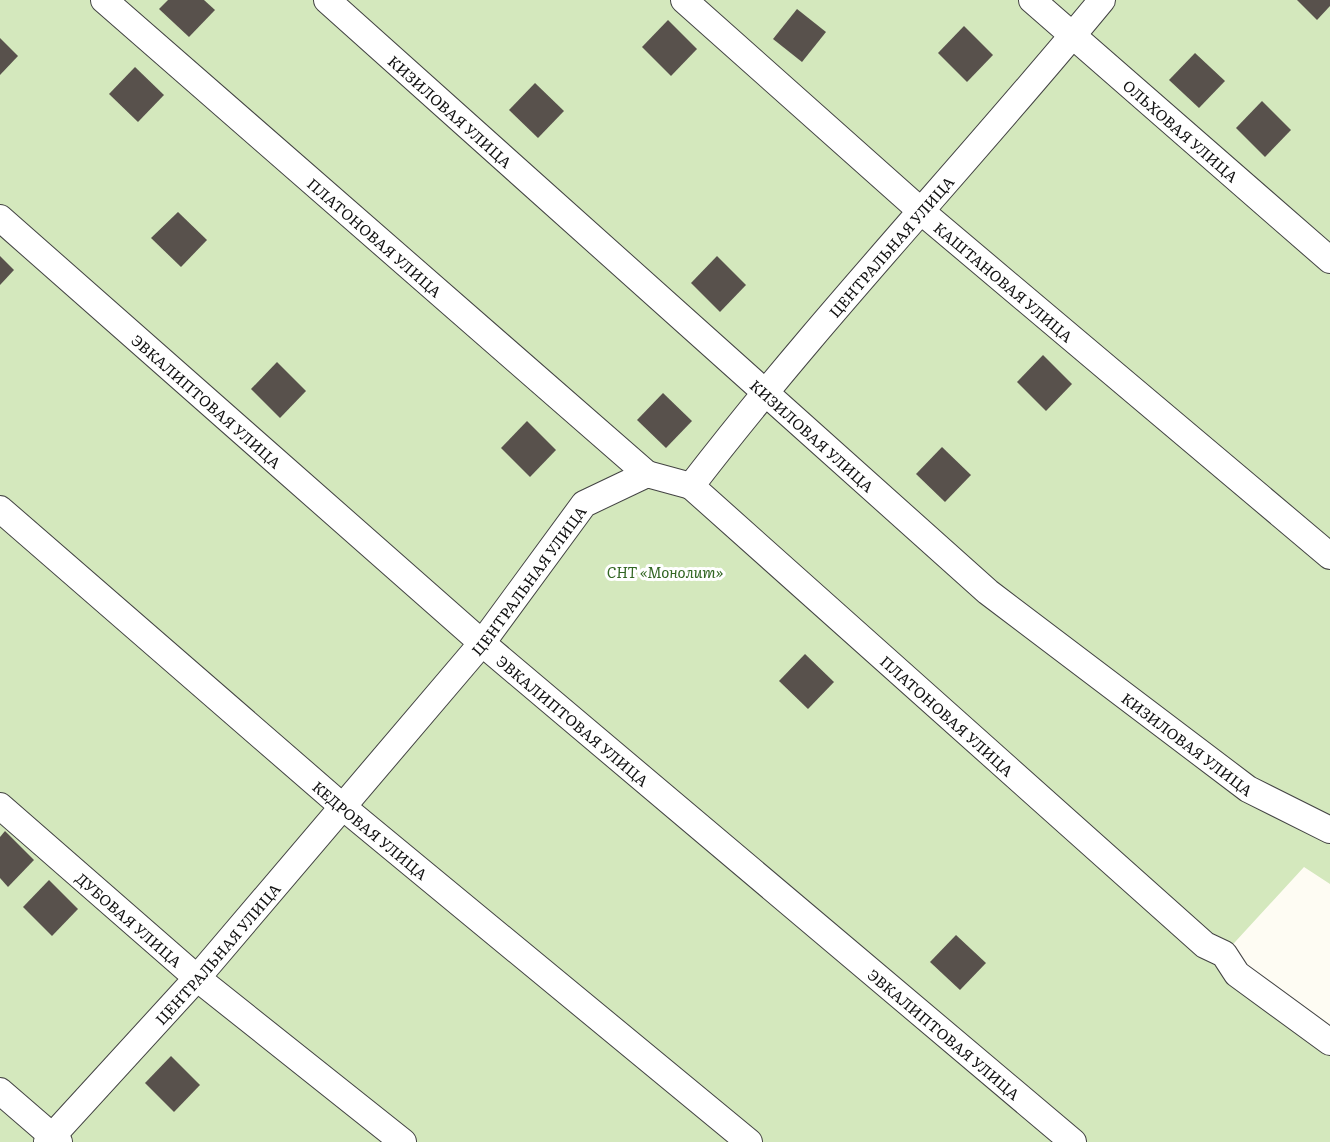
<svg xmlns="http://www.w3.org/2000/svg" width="1330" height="1142" font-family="Literata,serif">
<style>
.green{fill:#d4e8bd}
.building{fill:#58514c}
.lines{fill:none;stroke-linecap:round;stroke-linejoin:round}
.minor-casing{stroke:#434343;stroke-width:28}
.minor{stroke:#fff;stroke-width:26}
.labels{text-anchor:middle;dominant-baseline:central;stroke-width:6;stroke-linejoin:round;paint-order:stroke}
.street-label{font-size:15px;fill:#101010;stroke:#fff}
.park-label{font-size:15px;font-style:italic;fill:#316522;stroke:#fff}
</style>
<rect width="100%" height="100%" fill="#fefcf3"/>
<!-- green -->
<path class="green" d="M0 0H1330V884L1304 867 1224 954 1330 1042V1142H0Z"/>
<!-- building -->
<g class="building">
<path d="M168 0H204L215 10 189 37 159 9Z"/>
<path d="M1297 0H1330V6L1317 20Z"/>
<path d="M797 9 826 32 802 62 773 39Z"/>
<path d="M668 20 697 49 671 76 642 47Z"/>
<path d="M964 26 993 55 967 82 938 53Z"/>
<path d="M0 38 18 56 0 75Z"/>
<path d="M1195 53 1225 81 1199 108 1169 80Z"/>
<path d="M135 67 164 95 138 122 109 94Z"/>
<path d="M535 83 564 111 538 138 509 110Z"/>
<path d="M1262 101 1291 130 1265 157 1236 128Z"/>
<path d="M178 212 207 240 181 267 151 238Z"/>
<path d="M0 256 14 270 0 285Z"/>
<path d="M717 256 746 285 720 312 691 283Z"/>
<path d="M1043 355 1072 384 1046 411 1017 382Z"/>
<path d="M277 362 306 391 280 418 251 389Z"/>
<path d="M663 393 692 421 666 448 637 420Z"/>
<path d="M527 421 556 450 530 477 501 448Z"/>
<path d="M942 447 971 475 945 502 916 474Z"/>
<path d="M805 654 834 682 808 709 779 681Z"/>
<path d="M5 831 34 860 8 887 0 878V837Z"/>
<path d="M49 880 78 909 52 936 23 907Z"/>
<path d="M956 935 986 963 960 990 930 962Z"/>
<path d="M171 1056 200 1085 174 1112 145 1083Z"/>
</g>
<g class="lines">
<defs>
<g id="minor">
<path id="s1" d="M104 0 647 474"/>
<path id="s2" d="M327 0 988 592 1248 789 1330 830"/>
<path id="s3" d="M684 0 922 212 1330 556"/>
<path id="s4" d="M1032 0 1330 260"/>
<path id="s5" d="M0 218 482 643 1073 1142"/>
<path id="s6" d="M691 486 1205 945 1224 954 1237 974 1330 1042"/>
<path id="s7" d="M0 509 343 807 749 1142"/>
<path id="s8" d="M0 806 197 978 403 1142"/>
<path d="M0 1091 59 1142"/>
<path id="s9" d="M47 1142 197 978 482 643 584 504 647 474 691 486C820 318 967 164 1102 0"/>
</g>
</defs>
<!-- minor casing -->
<use href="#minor" class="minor-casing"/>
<!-- minor -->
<use href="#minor" class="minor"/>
</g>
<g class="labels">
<!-- street labels -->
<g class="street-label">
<text stroke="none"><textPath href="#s2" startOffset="166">КИЗИЛОВАЯ УЛИЦА</textPath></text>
<text stroke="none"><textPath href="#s4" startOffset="198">ОЛЬХОВАЯ УЛИЦА</textPath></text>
<text stroke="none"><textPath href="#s1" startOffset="360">ПЛАТОНОВАЯ УЛИЦА</textPath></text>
<text stroke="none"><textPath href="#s9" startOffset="1262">ЦЕНТРАЛЬНАЯ УЛИЦА</textPath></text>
<text stroke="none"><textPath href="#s3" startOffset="426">КАШТАНОВАЯ УЛИЦА</textPath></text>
<text stroke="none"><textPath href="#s5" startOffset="276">ЭВКАЛИПТОВАЯ УЛИЦА</textPath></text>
<text stroke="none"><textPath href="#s2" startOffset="652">КИЗИЛОВАЯ УЛИЦА</textPath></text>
<text stroke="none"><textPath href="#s9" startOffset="740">ЦЕНТРАЛЬНАЯ УЛИЦА</textPath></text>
<text stroke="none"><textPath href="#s6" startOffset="344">ПЛАТОНОВАЯ УЛИЦА</textPath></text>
<text stroke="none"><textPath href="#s5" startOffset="762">ЭВКАЛИПТОВАЯ УЛИЦА</textPath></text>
<text stroke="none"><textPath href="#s2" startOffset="1138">КИЗИЛОВАЯ УЛИЦА</textPath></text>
<text stroke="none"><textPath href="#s7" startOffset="490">КЕДРОВАЯ УЛИЦА</textPath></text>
<text stroke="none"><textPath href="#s8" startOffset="172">ДУБОВАЯ УЛИЦА</textPath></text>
<text stroke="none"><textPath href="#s9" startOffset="254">ЦЕНТРАЛЬНАЯ УЛИЦА</textPath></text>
<text stroke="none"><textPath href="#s5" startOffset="1248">ЭВКАЛИПТОВАЯ УЛИЦА</textPath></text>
</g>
<!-- park labels -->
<g class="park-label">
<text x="665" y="571">СНТ «Монолит»</text>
</g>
</g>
</svg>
